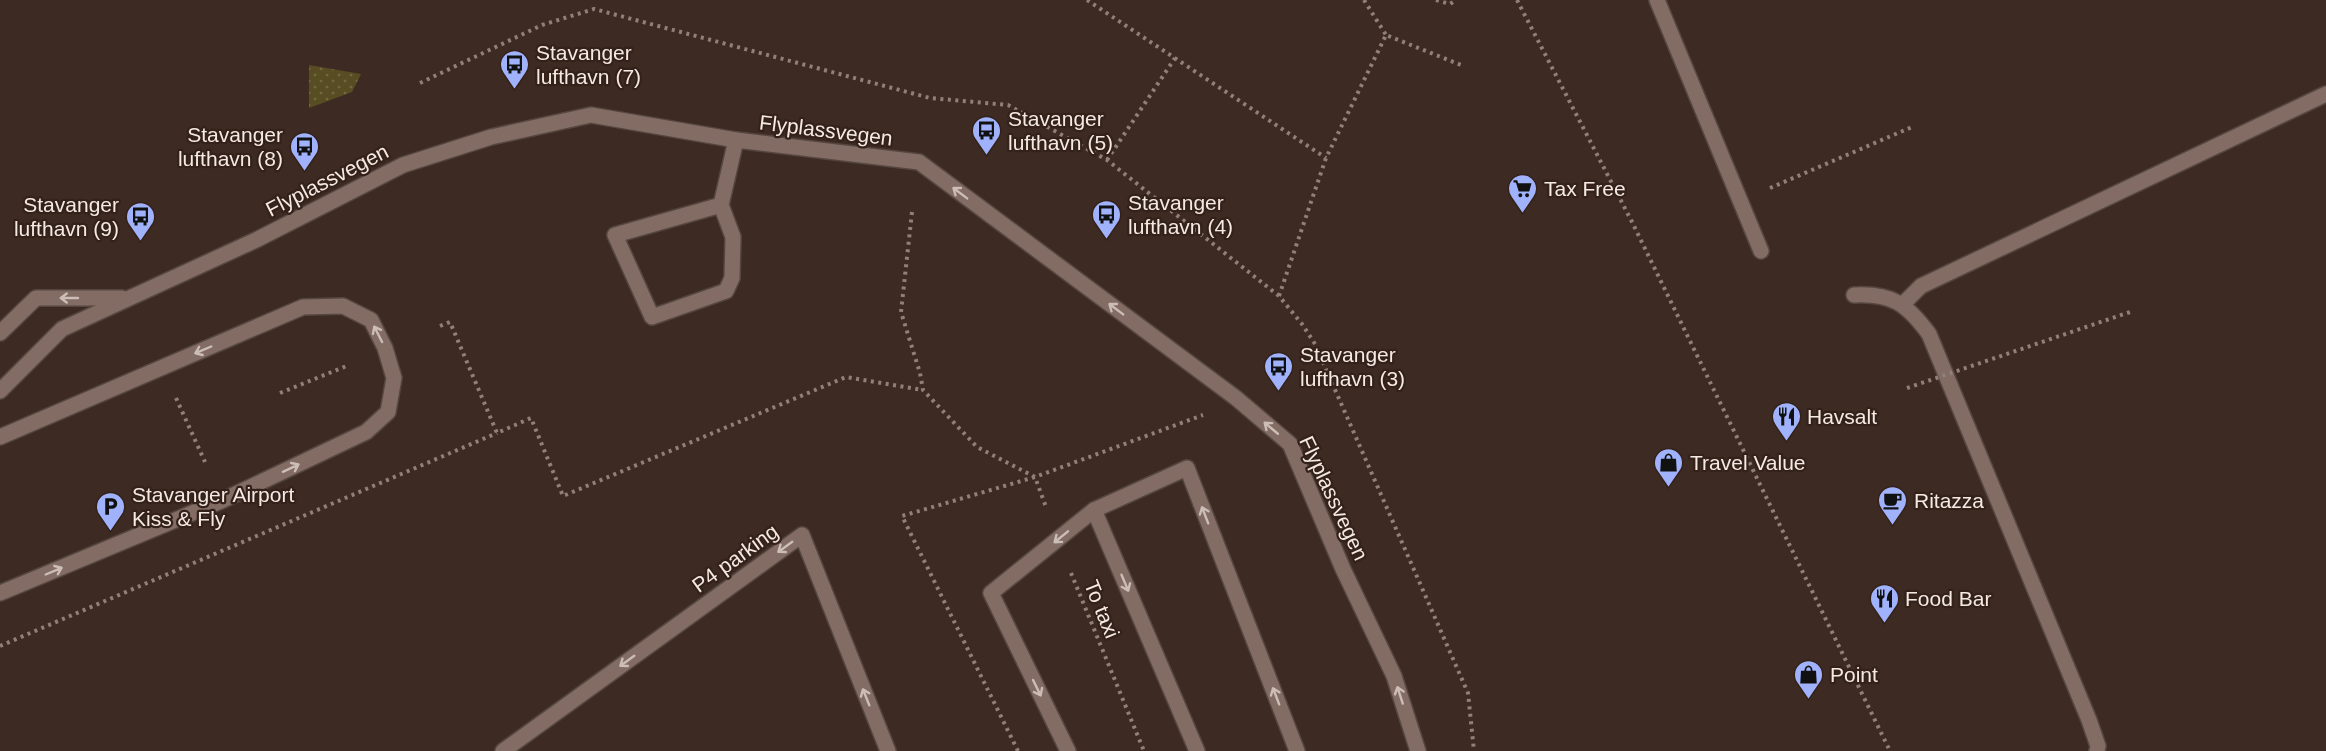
<svg xmlns="http://www.w3.org/2000/svg" width="2326" height="751" font-family="Arial,sans-serif">
<style>
.grass{fill:url(#grass-dots)}
.lines{fill:none;stroke-linecap:round;stroke-linejoin:round}
.service-casing{stroke:#554640;stroke-width:18}
.path{stroke:#8f8079;stroke-width:4;stroke-dasharray:3 4.5;stroke-linecap:butt}
.service{stroke:#826c64;stroke-width:15}
.path-bridge{stroke:#8f8079;stroke-width:4;stroke-dasharray:3 4.5;stroke-linecap:butt}
.oneway{stroke:#cdbdb7}
.labels{text-anchor:middle;dominant-baseline:central;stroke-width:4.5;stroke-linejoin:round;paint-order:stroke}
.poi-label{font-size:21px;fill:#f5e9e4;stroke:#33211a;text-anchor:start}
.street-label{font-size:21px;fill:#f5e9e4;stroke:#33211a}
</style>
<defs>
<pattern id="grass-dots" width="8" height="8" patternUnits="userSpaceOnUse" patternTransform="scale(1.5)"><rect width="8" height="8" fill="#584d22"/><path d="M2 2h.1M6 6h.1" fill="none" stroke="#716742" stroke-width="1.8" stroke-linecap="round"/></pattern>
</defs>
<rect width="100%" height="100%" fill="#3d2b23"/>
<!-- grass -->
<path class="grass" d="M309 65 361 74 352 92 309 108Z"/>
<g class="lines">
<defs>
<g id="service">
<path d="M1657 0 1761 251"/>
<path d="M721 205 615 235 652 317 726 291 732 278 733 237 721 205 736 140"/>
<path d="M1854 295C1892 293 1907 304 1929 334L2089 720 2098 746 2097 751"/>
<path d="M1902 305 1921 286 2326 94"/>
<path d="M0 333 36 298H122"/>
<path d="M0 391 62 329 256 240 403 165 491 137 591 115 736 140 919 162 1236 398 1290 444 1343 569 1394 676 1418 751"/>
<path d="M0 437 303 307 343 306 371 320 385 348 394 378 388 412 366 432 221 501 0 593"/>
<path d="M1094 510 1197 751"/>
<path d="M503 751 802 535 888 751"/>
<path d="M1068 751 991 593 1094 510 1187 468 1297 751"/>
</g>
</defs>
<!-- service casing -->
<use href="#service" class="service-casing"/>
<!-- path -->
<g class="path">
<path d="M1087 0 1326 158"/>
<path d="M1364 0 1386 35"/>
<path d="M1436 0 1450 4 1456 0"/>
<path d="M1517 0 1632 222 1890 751"/>
<path d="M420 83 542 25 594 9 930 98 1008 105 1107 160 1279 296 1302 324 1315 344 1468 693 1474 751"/>
<path d="M1107 160 1175 58"/>
<path d="M1770 188 1912 127"/>
<path d="M912 212 901 312 920 373 923 390 977 447 1035 477 1203 415"/>
<path d="M1279 296 1326 158 1386 35 1461 65"/>
<path d="M440 326 450 322 497 433 531 418 563 496 846 377 923 390"/>
<path d="M280 393 349 365"/>
<path d="M176 398 205 462"/>
<path d="M1071 573 1144 751"/>
<path d="M0 646 497 433"/>
<path d="M1018 751 902 516 1035 477 1046 507"/>
</g>
<!-- service -->
<use href="#service" class="service"/>
<!-- path-bridge -->
<path class="path-bridge" d="M1907 388 2130 312"/>
</g>
<!-- one-way arrows -->
<defs><path id="oneway-shaft" d="M-6 0H5M1.5-3L5.5 0L1.5 3" fill="none" stroke-width="1.6" stroke-linecap="round" stroke-linejoin="round" transform="scale(1.5)"/></defs>
<g class="oneway">
<use href="#oneway-shaft" transform="translate(960 193) rotate(-143)"/>
<use href="#oneway-shaft" transform="translate(69 298) rotate(180)"/>
<use href="#oneway-shaft" transform="translate(1116 309) rotate(-143)"/>
<use href="#oneway-shaft" transform="translate(378 334) rotate(-117)"/>
<use href="#oneway-shaft" transform="translate(203 350) rotate(157)"/>
<use href="#oneway-shaft" transform="translate(1271 428) rotate(-140)"/>
<use href="#oneway-shaft" transform="translate(291 468) rotate(-25)"/>
<use href="#oneway-shaft" transform="translate(1205 515) rotate(-111)"/>
<use href="#oneway-shaft" transform="translate(1061 537) rotate(141)"/>
<use href="#oneway-shaft" transform="translate(785 547) rotate(144)"/>
<use href="#oneway-shaft" transform="translate(54 571) rotate(-23)"/>
<use href="#oneway-shaft" transform="translate(1125 583) rotate(67)"/>
<use href="#oneway-shaft" transform="translate(627 661) rotate(144)"/>
<use href="#oneway-shaft" transform="translate(1037 688) rotate(64)"/>
<use href="#oneway-shaft" transform="translate(1400 695) rotate(-108)"/>
<use href="#oneway-shaft" transform="translate(1276 696) rotate(-111)"/>
<use href="#oneway-shaft" transform="translate(866 697) rotate(-112)"/>
</g>
<!-- icons -->
<defs>
<symbol id="bus-pin" viewBox="-11 -11 22 30"><path d="M0 17L-7.5 6A9.5 9.5 0 1 1 7.5 6Z" fill="#a1b2fd" stroke="#33211a"/><path d="M-5-6H5V4H4V6H2V4H-2V6H-4V4H-5ZM-3.5-4V0h7V-4ZM-3.5 1.2v1.5H-2V1.2ZM2 1.2v1.5H3.5V1.2Z" fill="#111"/></symbol>
<symbol id="supermarket-pin" viewBox="-11 -11 22 30"><path d="M0 17L-7.5 6A9.5 9.5 0 1 1 7.5 6Z" fill="#a1b2fd" stroke="#33211a"/><path d="M-6-5.5h2.5l.6 2H6L4.5 2H-2.5L-4.4-4H-6ZM-1.5 3.2a1.3 1.3 0 1 0 .1 0ZM3 3.2a1.3 1.3 0 1 0 .1 0Z" fill="#111"/></symbol>
<symbol id="restaurant-pin" viewBox="-11 -11 22 30"><path d="M0 17L-7.5 6A9.5 9.5 0 1 1 7.5 6Z" fill="#a1b2fd" stroke="#33211a"/><path d="M-5-6h1v4h1v-4h1v4h1v-4h1v5L-1.5 .5V6h-2V.5L-5-1ZM5-6V6H3V1.5H1.5Q1.5-4 5-6Z" fill="#111"/></symbol>
<symbol id="shop-pin" viewBox="-11 -11 22 30"><path d="M0 17L-7.5 6A9.5 9.5 0 1 1 7.5 6Z" fill="#a1b2fd" stroke="#33211a"/><path d="M-5-2.5h2.3a2.7 3.5 0 0 1 5.4 0H5L5.5 6h-11ZM-1.5-2.5h3a1.5 2.3 0 0 0-3 0Z" fill="#111"/></symbol>
<symbol id="cafe-pin" viewBox="-11 -11 22 30"><path d="M0 17L-7.5 6A9.5 9.5 0 1 1 7.5 6Z" fill="#a1b2fd" stroke="#33211a"/><path d="M-5.5-4.5H6V0H3Q3 3.5 0 3.5H-2.5Q-5.5 3.5-5.5 0ZM3-3.2v2h1.7v-2ZM-6 4.5H4V6H-6Z" fill="#111"/></symbol>
<symbol id="parking-pin" viewBox="-11 -11 22 30"><path d="M0 17L-7.5 6A9.5 9.5 0 1 1 7.5 6Z" fill="#a1b2fd" stroke="#33211a"/><path d="M-3.5-5.5H1a3.5 3.5 0 0 1 0 7H-1V5.5H-3.5ZM-1-3.4V-.6H.8a1.4 1.4 0 0 0 0-2.8Z" fill="#111"/></symbol>
</defs>
<g fill-rule="evenodd">
<use href="#bus-pin" x="498" y="48" width="33" height="45"/>
<use href="#bus-pin" x="970" y="114" width="33" height="45"/>
<use href="#bus-pin" x="288" y="130" width="33" height="45"/>
<use href="#supermarket-pin" x="1506" y="172" width="33" height="45"/>
<use href="#bus-pin" x="1090" y="198" width="33" height="45"/>
<use href="#bus-pin" x="124" y="200" width="33" height="45"/>
<use href="#bus-pin" x="1262" y="350" width="33" height="45"/>
<use href="#restaurant-pin" x="1770" y="400" width="33" height="45"/>
<use href="#shop-pin" x="1652" y="446" width="33" height="45"/>
<use href="#cafe-pin" x="1876" y="484" width="33" height="45"/>
<use href="#parking-pin" x="94" y="490" width="33" height="45"/>
<use href="#restaurant-pin" x="1868" y="582" width="33" height="45"/>
<use href="#shop-pin" x="1792" y="658" width="33" height="45"/>
</g>
<g class="labels">
<!-- poi labels -->
<g class="poi-label">
<text x="536" y="52">Stavanger<tspan x="536" dy="24">lufthavn (7)</tspan></text>
<text x="1008" y="118">Stavanger<tspan x="1008" dy="24">lufthavn (5)</tspan></text>
<text x="283" y="134" text-anchor="end">Stavanger<tspan x="283" dy="24">lufthavn (8)</tspan></text>
<text x="1544" y="188">Tax Free</text>
<text x="1128" y="202">Stavanger<tspan x="1128" dy="24">lufthavn (4)</tspan></text>
<text x="119" y="204" text-anchor="end">Stavanger<tspan x="119" dy="24">lufthavn (9)</tspan></text>
<text x="1300" y="354">Stavanger<tspan x="1300" dy="24">lufthavn (3)</tspan></text>
<text x="1807" y="416">Havsalt</text>
<text x="1690" y="462">Travel Value</text>
<text x="132" y="494">Stavanger Airport<tspan x="132" dy="24">Kiss &amp; Fly</tspan></text>
<text x="1914" y="500">Ritazza</text>
<text x="1905" y="598">Food Bar</text>
<text x="1830" y="674">Point</text>
</g>
<!-- street labels -->
<g class="street-label">
<text transform="translate(826 130) rotate(7)">Flyplassvegen</text>
<text transform="translate(327 180) rotate(-27)">Flyplassvegen</text>
<text transform="translate(1334 498) rotate(65)">Flyplassvegen</text>
<text transform="translate(735 558) rotate(-36)">P4 parking</text>
<text transform="translate(1102 609) rotate(68)">To taxi</text>
</g>
</g>
</svg>
